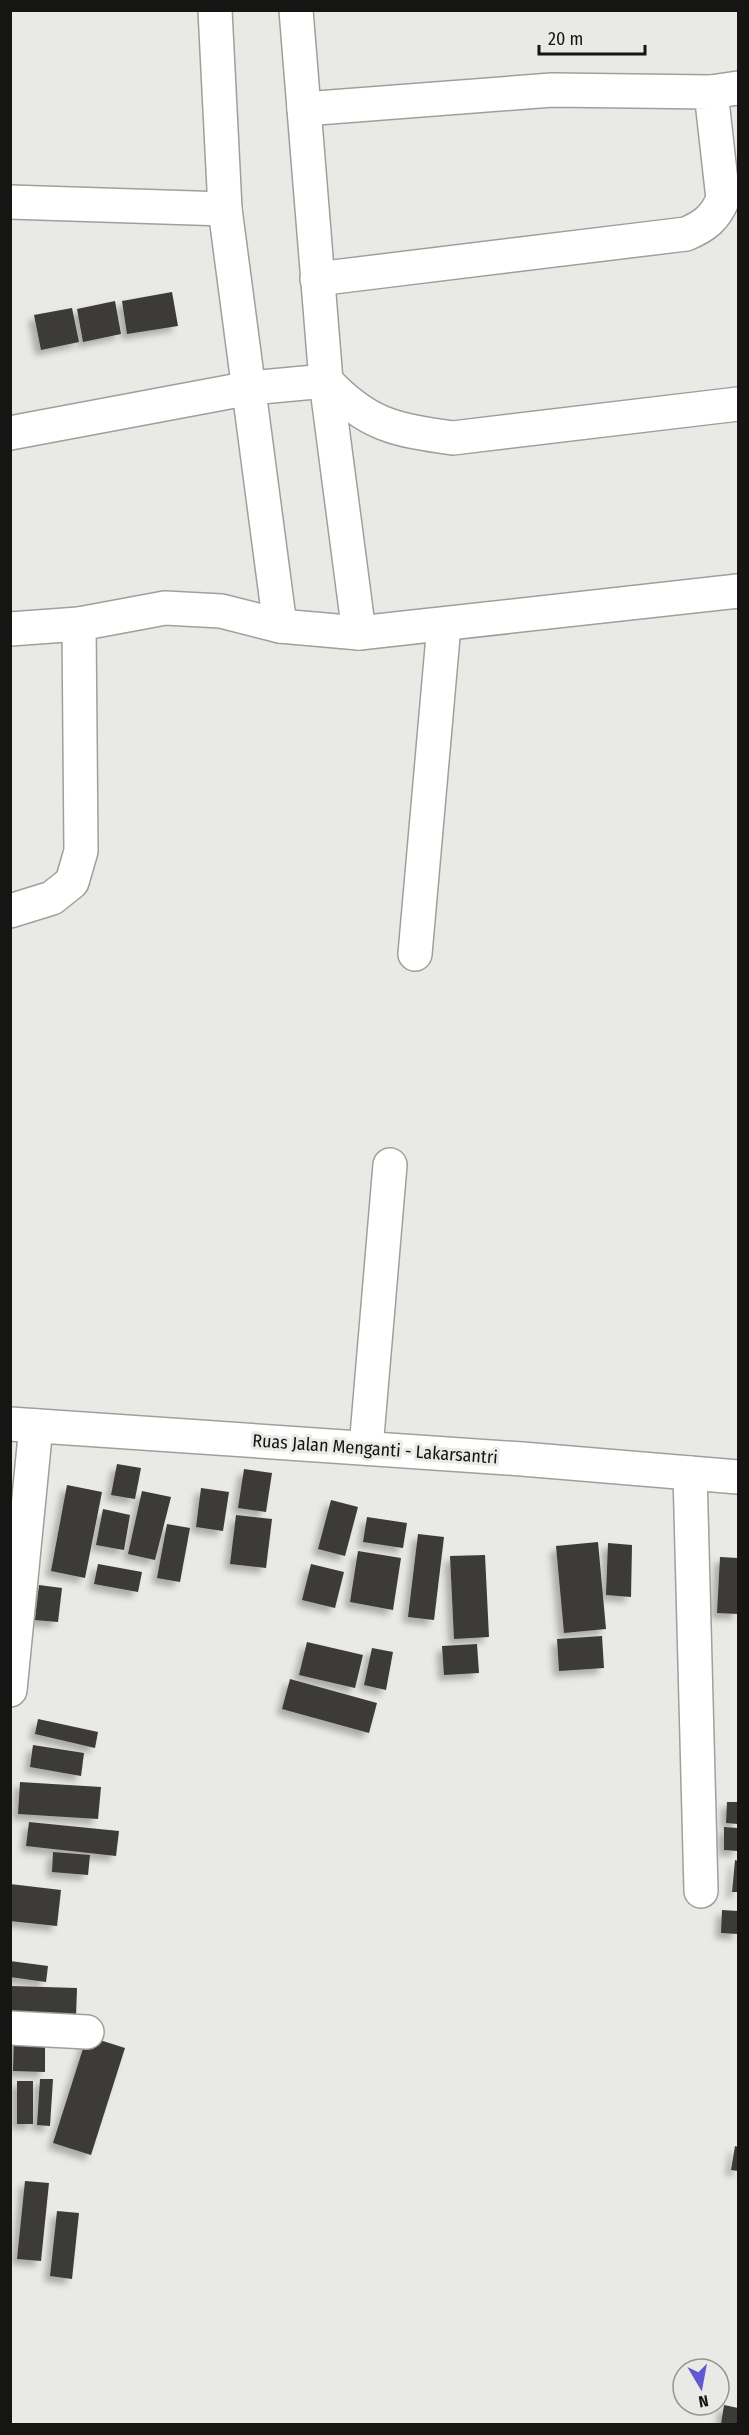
<svg xmlns="http://www.w3.org/2000/svg" width="749" height="2435" font-family="'Fira Sans Condensed',sans-serif">
<style>
.building{fill:#3c3b39;filter:url(#shadow)}
.lines{fill:none;stroke-linecap:round;stroke-linejoin:round}
.street-casing{stroke:#9f9f9c;stroke-width:36}
.secondary-casing{stroke:#9f9f9c;stroke-width:36}
.street{stroke:#fff;stroke-width:33}
.secondary{stroke:#fff;stroke-width:33}
.labels{text-anchor:middle;dominant-baseline:central;stroke-width:6;stroke-linejoin:round;paint-order:stroke}
.street-label{font-size:18px;fill:#151514;stroke:#e9e9e5}
</style>
<defs>
<filter id="shadow"><feDropShadow dx="-5.5" dy="5.5" stdDeviation="3" flood-color="#0004"/></filter>
</defs>
<rect width="100%" height="100%" fill="#e9e9e5"/>
<!-- building -->
<g class="building">
<path d="M172 292 178 326 127 334 122 301Z"/>
<path d="M115 301 121 334 83 342 77 309Z"/>
<path d="M72 308 79 342 41 350 34 315Z"/>
<path d="M117 1464 141 1468 135 1499 111 1495Z"/>
<path d="M244 1469 272 1473 266 1512 238 1508Z"/>
<path d="M67 1485 102 1492 85 1578 51 1571Z"/>
<path d="M201 1488 229 1492 223 1531 196 1527Z"/>
<path d="M142 1491 171 1497 155 1560 128 1554Z"/>
<path d="M331 1500 358 1507 345 1556 318 1549Z"/>
<path d="M103 1509 130 1515 124 1550 96 1545Z"/>
<path d="M236 1515 272 1519 266 1568 230 1564Z"/>
<path d="M367 1517 407 1523 403 1548 363 1542Z"/>
<path d="M167 1524 190 1528 180 1582 157 1578Z"/>
<path d="M418 1534 444 1537 434 1620 408 1617Z"/>
<path d="M598 1542 606 1629 564 1633 556 1546Z"/>
<path d="M608 1543 632 1545 631 1597 606 1595Z"/>
<path d="M358 1551 401 1558 393 1610 350 1602Z"/>
<path d="M485 1555 489 1637 454 1639 450 1556Z"/>
<path d="M720 1557 738 1558V1614L717 1613Z"/>
<path d="M98 1564 142 1572 138 1592 94 1584Z"/>
<path d="M311 1564 344 1572 335 1608 302 1600Z"/>
<path d="M39 1585 62 1588 58 1622 35 1620Z"/>
<path d="M602 1636 604 1668 559 1671 557 1639Z"/>
<path d="M307 1642 363 1655 355 1688 299 1675Z"/>
<path d="M477 1644 479 1673 444 1675 442 1646Z"/>
<path d="M372 1648 393 1652 386 1690 364 1685Z"/>
<path d="M290 1679 377 1703 369 1733 282 1709Z"/>
<path d="M38 1719 98 1732 95 1748 35 1734Z"/>
<path d="M33 1745 84 1753 81 1776 30 1767Z"/>
<path d="M20 1782 101 1787 98 1819 18 1814Z"/>
<path d="M727 1802H738V1824L726 1823Z"/>
<path d="M29 1822 119 1831 116 1856 26 1846Z"/>
<path d="M724 1827 738 1828V1851L724 1850Z"/>
<path d="M53 1852 90 1855 88 1875 52 1872Z"/>
<path d="M735 1860 738 1861V1892H732Z"/>
<path d="M10 1884 61 1890 57 1926 10 1921Z"/>
<path d="M722 1910 738 1911V1934L721 1933Z"/>
<path d="M10 1961 48 1966 46 1982 10 1977Z"/>
<path d="M11 1986 77 1988 76 2017 10 2015Z"/>
<path d="M14 2032 45 2033V2072L13 2071Z"/>
<path d="M87 2036 125 2048 91 2155 53 2143Z"/>
<path d="M40 2079H53L50 2126 37 2125Z"/>
<rect x="17" y="2081" width="16" height="43"/>
<path d="M735 2146 738 2147V2171L731 2170Z"/>
<path d="M25 2181 49 2183 41 2261 17 2259Z"/>
<path d="M57 2211 79 2213 72 2279 50 2276Z"/>
<path d="M724 2405 738 2408V2424H721Z"/>
</g>
<g class="lines">
<defs>
<g id="street">
<path d="M215 10 225 209 280 626"/>
<path d="M296 10 326 381 359 633"/>
<path d="M711 92 738 88"/>
<path d="M304 109 552 90 711 92 723 199C715 218 705 226 686 234L317 279"/>
<path d="M10 202 225 209"/>
<path d="M10 433 250 388 326 381C367 425 395 430 453 438L738 404"/>
<path d="M10 629 79 624 165 608 221 611 280 626 359 633 738 591"/>
<path d="M10 911 52 898 72 882 81 851 79 624"/>
<path d="M415 954 444 625"/>
<path d="M366 1448 390 1165"/>
<path d="M690 1473 701 1891"/>
<path d="M10 1690 36 1426"/>
<path d="M10 2028 87 2032"/>
</g>
<path id="secondary" d="M10 1424 522 1459 738 1477"/>
</defs>
<!-- street casing -->
<use href="#street" class="street-casing"/>
<!-- secondary casing -->
<use href="#secondary" class="secondary-casing"/>
<!-- street -->
<use href="#street" class="street"/>
<!-- secondary -->
<use href="#secondary" class="secondary"/>
</g>
<g class="labels">
<!-- street labels -->
<g class="street-label">
<text transform="translate(375 1449) rotate(4)">Ruas Jalan Menganti - Lakarsantri</text>
</g>
</g>
<!-- border -->
<rect width="749" height="2435" fill="none" stroke="#151514" stroke-width="24"/>
<!-- north arrow -->
<g transform="translate(701 2387) rotate(170)"><circle r="28" fill="#e9e9e5" stroke="#949491" stroke-width="1.5"/>
<path d="M0-4.5L10 22L0 15L-10 22Z" fill="#6258d1"/>
<text y="-9" font-size="16" font-weight="bold" text-anchor="middle" fill="#151514">N</text>
</g>
<!-- scale -->
<path d="M539 45v9h106v-9" fill="none" stroke="#151514" stroke-width="3"/>
<text x="548" y="45" font-size="18" fill="#151514" stroke="#e9e9e5" stroke-width="4.5" paint-order="stroke">20 m</text>
</svg>
